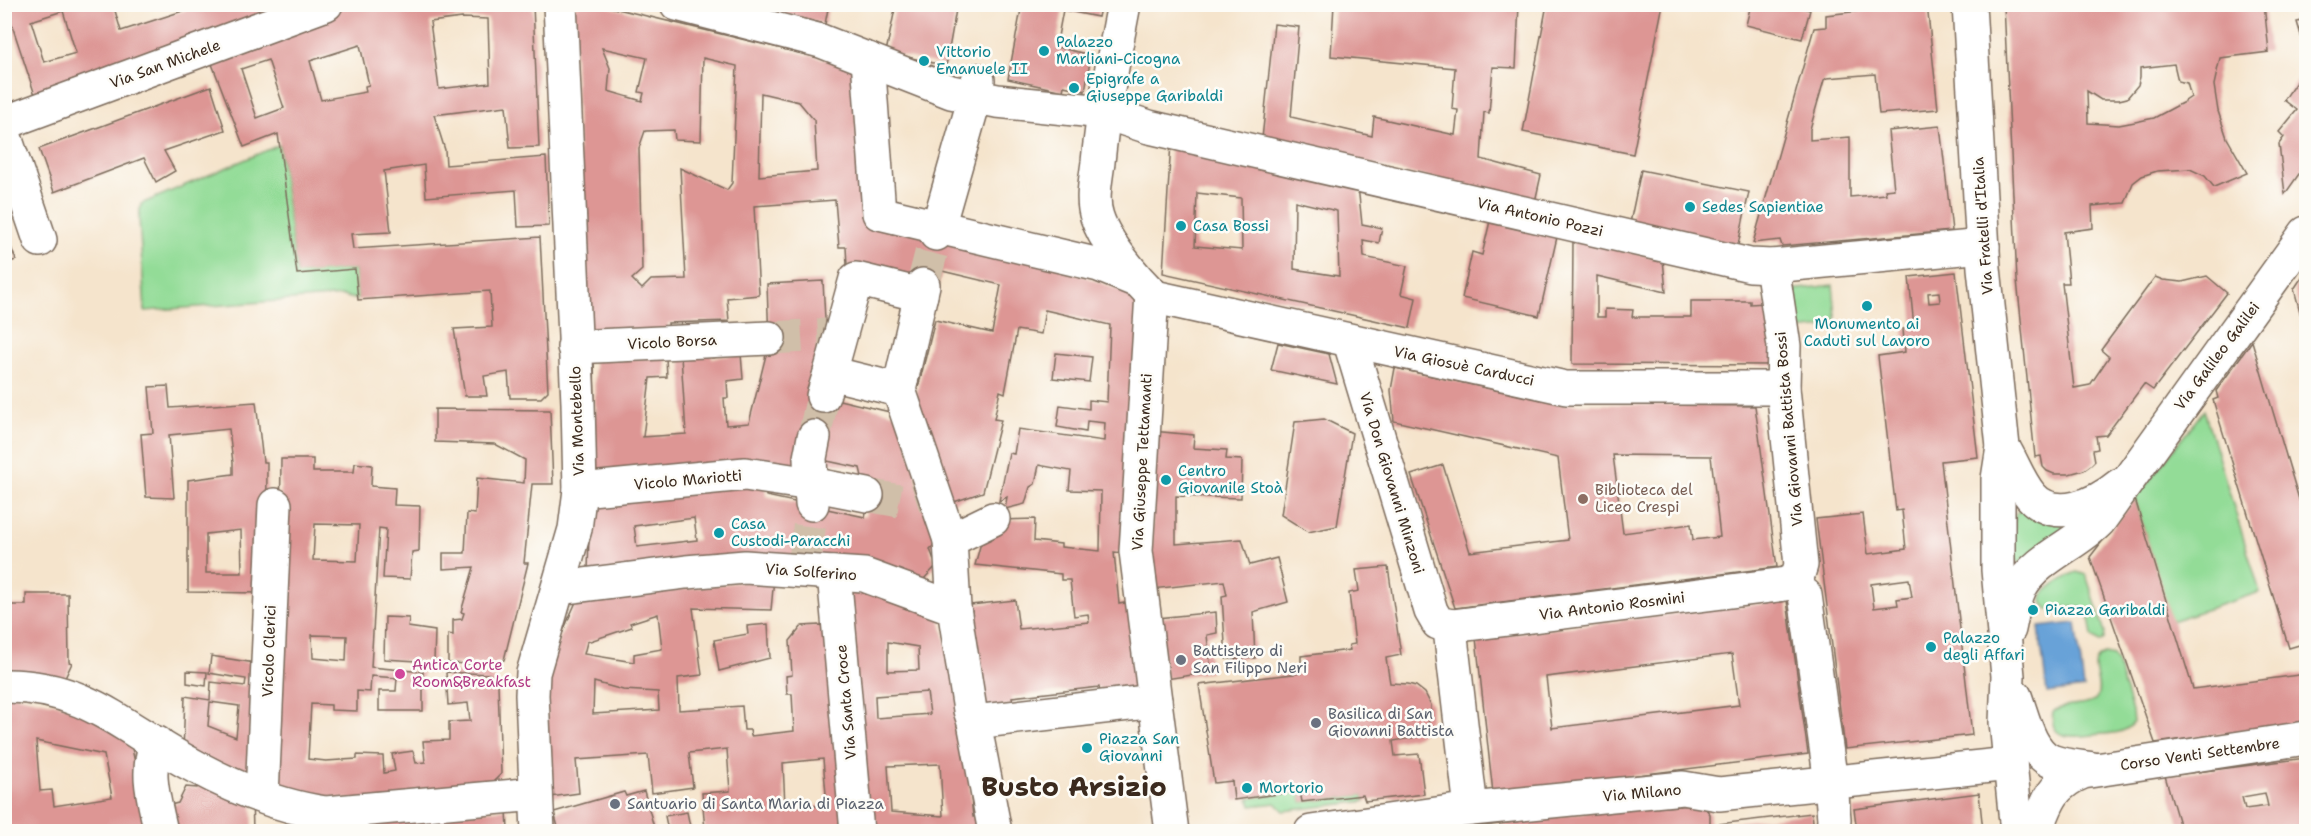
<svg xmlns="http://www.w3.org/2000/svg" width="2311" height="836" font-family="'Shantell Sans',sans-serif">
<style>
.green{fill:#93dc97;stroke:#67835a;stroke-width:1.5}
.water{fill:#68a2d8;stroke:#52667b;stroke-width:1.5}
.building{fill:#dd9694;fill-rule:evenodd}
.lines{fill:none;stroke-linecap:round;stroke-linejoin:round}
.minor-tunnel{stroke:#d0bfa9;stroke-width:33;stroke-dasharray:33 16;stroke-linecap:butt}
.minor-casing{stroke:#7c6b5b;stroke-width:36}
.minor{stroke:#fff;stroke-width:33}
.culture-dot{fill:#0f9aa8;stroke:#fdfcf7;stroke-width:2}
.education-dot{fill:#8d6e63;stroke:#fdfcf7;stroke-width:2}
.worship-dot{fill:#6b7280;stroke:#fdfcf7;stroke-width:2}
.hotel-dot{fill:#d1479c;stroke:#fdfcf7;stroke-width:2}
.labels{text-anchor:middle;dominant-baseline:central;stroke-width:5;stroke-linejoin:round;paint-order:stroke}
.culture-label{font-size:15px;fill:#0d838f;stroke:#fdfcf7;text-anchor:start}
.street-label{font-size:15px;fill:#3b2a1e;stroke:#fdfcf7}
.education-label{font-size:15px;fill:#785e54;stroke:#fdfcf7;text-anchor:start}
.worship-label{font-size:15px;fill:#5b616d;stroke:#fdfcf7;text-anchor:start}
.hotel-label{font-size:15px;fill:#b23c85;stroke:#fdfcf7;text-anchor:start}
.town-label{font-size:27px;font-weight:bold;fill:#3b2a1e;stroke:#fdfcf7}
</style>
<rect width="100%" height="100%" fill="#fdfcf7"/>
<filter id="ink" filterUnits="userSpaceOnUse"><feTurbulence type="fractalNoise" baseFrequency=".0167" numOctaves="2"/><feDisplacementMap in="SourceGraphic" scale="12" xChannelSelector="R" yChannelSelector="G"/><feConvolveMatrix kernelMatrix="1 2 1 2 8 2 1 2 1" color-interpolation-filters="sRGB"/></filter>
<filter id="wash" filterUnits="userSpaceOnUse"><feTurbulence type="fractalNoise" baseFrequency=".008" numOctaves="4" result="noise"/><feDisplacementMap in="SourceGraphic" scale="24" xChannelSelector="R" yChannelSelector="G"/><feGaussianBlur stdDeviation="1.35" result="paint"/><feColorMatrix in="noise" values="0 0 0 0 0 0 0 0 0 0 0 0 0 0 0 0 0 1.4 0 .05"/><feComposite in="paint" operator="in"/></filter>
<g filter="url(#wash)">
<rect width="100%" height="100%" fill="#f5e4cc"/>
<!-- green -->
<g class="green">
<path d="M279 145 297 274 355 269 358 300 343 296 145 311 139 218 141 204Z"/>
<path d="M1833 285 1837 326 1796 330 1792 290Z"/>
<path d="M2204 410 2260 592 2171 621 2135 499Z"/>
<path d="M2021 508 2068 526 2020 563 2013 559 2014 516Z"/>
<path d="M2077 572 2086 575 2105 632 2104 639 2100 642 2092 636 2088 612 2083 608 2068 607 2049 610 2043 604C2042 600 2041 598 2044 594 2048 587 2069 574 2077 572Z"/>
<path d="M2105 654 2113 656 2117 662 2132 712 2133 723C2125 735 2106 733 2093 735 2074 737 2048 741 2053 712 2065 702 2092 709 2097 697 2104 683 2084 661 2105 654Z"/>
<path d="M1300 791 1302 802 1363 795 1365 801 1284 811 1276 803 1251 806 1249 798Z"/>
</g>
<!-- water -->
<path class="water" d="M2076 623 2084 688 2047 693 2039 627Z"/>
<g id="blocks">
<!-- building -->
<g class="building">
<path d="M5 4H113L121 31 201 5H289L36 98ZM63 11 76 53 44 62 31 21Z"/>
<path d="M341 4H533L539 147 510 148 506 106 434 115 445 150 446 165 546 157 549 226 518 227 516 190 426 197 424 165 384 171 391 232 351 234 353 249 540 237 548 391 541 398H510L508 372 484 376 487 396H465L454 329 492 327 490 291 358 300 355 269 297 274 278 134 244 147 207 51ZM462 18 488 19 490 83 439 89 430 22ZM360 45 369 85 365 86 366 92 321 100 310 61ZM268 60 284 108 257 118 241 69Z"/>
<path d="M581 4H597L853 66 862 216 1036 257 1143 300 1125 553 1114 552 1119 604 1130 602 1140 689 1100 694 1099 687 1012 697 1013 705 977 709 976 647 971 605 1015 600 1019 629 1089 622 1088 614 1074 616 1070 580H1061V574L975 565 983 535 1001 520 1035 519 1034 541 1061 544V547L1100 551 1101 491 1069 490 1071 471 1039 465 1035 484 1030 487 1025 504 1005 509 1007 497 999 501 1009 453 1014 454 1018 429 1104 441 1105 423 1087 421 1086 432 1057 427 1060 405 1089 409V400L1107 402 1110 325 1045 310 1041 334 1017 330 1005 393 1000 391 994 419 1001 420 983 492 951 503 915 400 935 320 992 333 1001 285 942 271 938 289 847 265 846 247H839L835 200 754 206 759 295 727 298 729 321 668 323 669 337 585 330 573 8ZM602 48 647 58 639 92 644 93 642 101 608 91 610 68ZM703 58 737 66 732 183 727 190 680 168 686 279 651 280 642 289 632 279 642 270 639 148 645 131 674 130 675 140 701 141ZM761 93 799 102 814 120 817 171 759 176Z"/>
<path d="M749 4H829L825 24 749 6Z"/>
<path d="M896 4H957L946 66 886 52Z"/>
<path d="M1022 4H1101L1098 17 1063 10 1056 47 1091 55 1085 91 1064 86 1063 91 1008 79Z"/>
<path d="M1334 4H1519L1516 68 1493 67 1489 113 1484 112 1481 159 1541 175 1535 202 1262 139 1274 24 1299 27 1291 117 1372 136 1374 117 1455 135 1458 110 1452 109 1455 68 1331 56Z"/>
<path d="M1547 4H1663L1633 154 1523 132Z"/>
<path d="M1751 4H1788L1810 10 1802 39 1746 25Z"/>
<path d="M1919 4H1927L1938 109 1879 114 1875 74 1827 78 1824 80 1810 129V140L1850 137V197L1886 194 1885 190 1894 189 1888 131 1940 126 1952 231 1782 246 1780 240 1753 243 1814 28 1826 27V15Z"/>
<path d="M2013 4H2264L2269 52 2220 58 2214 85 2218 111 2227 138 2247 173 2214 187 2205 176 2190 169 2157 171 2142 176 2133 183 2125 203 2092 206 2093 228 2064 232 2069 283H2062L2074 388 2090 385 2109 357 2101 350 2155 277 2163 280 2182 282 2207 276 2227 293 2153 390 2144 384 2106 435 2096 436 2098 449 2093 450 2095 461 2091 465 2084 470 2069 474H2054L2047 471 2043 467 2041 456 2035 457 2017 280 2004 5ZM2174 64 2178 81 2187 83 2191 97 2182 103 2154 118 2135 122 2119 125 2088 123 2087 91 2101 100H2119L2127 98 2138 85 2140 77V68Z"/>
<path d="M2306 20V52L2297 22Z"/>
<path d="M2306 67V164L2285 194 2279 144 2284 137 2279 132 2297 110 2284 100Z"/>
<path d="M211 86 225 130 164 151 175 171 156 182 144 158 54 192 39 149Z"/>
<path d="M1171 142 1358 186 1362 224 1382 228 1379 243 1363 240 1364 257 1407 266 1401 294 1416 298 1410 328 1163 273ZM1197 193 1241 198 1242 250 1195 246ZM1295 201 1337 211 1339 276 1294 269Z"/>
<path d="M1641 170 1749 192 1738 245 1630 223Z"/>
<path d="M1490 221 1557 237 1539 316 1462 298 1472 252 1482 255Z"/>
<path d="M4 229 16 260 4 264Z"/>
<path d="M1573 240 1663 259 1666 292 1597 276V317H1605V309L1633 310 1632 317H1691V301H1750V304L1766 303 1776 365 1572 364Z"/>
<path d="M2306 271V335L2294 289Z"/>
<path d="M1956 272 1978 457 1941 461 1972 735 1845 749 1816 519 1863 514 1868 554 1906 549 1902 510 1896 511 1878 356 1905 352 1903 329 1914 327 1909 277ZM1939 292 1940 302 1929 303 1928 293ZM1909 579 1912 597 1897 599 1898 605 1874 608 1871 584Z"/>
<path d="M823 281 826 339 814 394 898 414 937 542 930 549 936 566 922 581 588 572 590 496 765 482 766 496 865 517 868 502 860 468 818 459 799 465 590 480 595 405 594 360 666 357 667 377 650 378 643 437 686 434 681 356 712 353V358L741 354 743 379 727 381 728 398H724L726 425 749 423 769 343 767 284ZM694 518 697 540 637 547 634 526Z"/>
<path d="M2252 341 2306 523V643L2289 648 2213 400 2218 398 2216 391Z"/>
<path d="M1278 343 1329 354 1337 384 1271 370Z"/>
<path d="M1056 353 1092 357 1089 382 1053 378Z"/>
<path d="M1395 368 1562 404 1755 406 1777 567 1455 608 1411 475 1443 465 1470 552 1568 540 1558 458 1394 421 1391 390ZM1613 455 1711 456 1720 537 1693 540 1691 524 1623 533Z"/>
<path d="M168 386 170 408 256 402 263 462H267L266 593 188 592V480L233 474V463L229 429 169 435 174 498 146 497 141 434 153 433 149 387ZM241 530 242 573H206V534Z"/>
<path d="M435 409 550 410 553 484H532L524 563H528L504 660 493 665 448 663V634L453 635V620L462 619 464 613 461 612 474 567 443 569V553H465L467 513 475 514 477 478 524 483 525 460 495 444 435 442Z"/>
<path d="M1324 419 1352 433 1337 526 1308 532 1281 515 1295 422Z"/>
<path d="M1152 431 1194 435 1193 448 1227 450 1226 459 1242 460 1241 498 1176 496V544L1242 539 1250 565 1277 558 1288 602 1253 612 1255 658 1226 659 1222 596 1227 595 1224 581 1152 589Z"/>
<path d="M281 459H313V472H354L355 463 372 465 371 486 395 488 394 505 420 506 419 551 412 552 410 579 383 578 386 529 379 528 371 667 423 672V711H379V691H396L397 678 371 676 370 692 357 691V711L331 710V705L311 704 308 759 326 761 357 759V755L383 756 384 773 395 771 392 754 413 751 416 763 425 762 423 741 449 740V722L470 721 468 703 448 705 446 672 489 674 498 684 501 774 493 782 386 803 269 792 279 608ZM315 524 359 525 357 561 313 560ZM312 635 347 636 346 661 313 658Z"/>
<path d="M2135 499 2193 689 2306 674V723L2155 743 2090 557Z"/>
<path d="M1388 567 1401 655 1386 658 1390 683 1408 684 1416 686 1425 693 1431 705V717L1425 730 1417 737 1393 741 1395 756 1419 754 1424 794 1365 801 1363 795 1302 802 1300 791 1234 800 1232 781 1214 783 1199 685 1301 673V656L1350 650 1349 645 1355 644 1349 593 1359 591 1356 570Z"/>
<path d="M774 578 771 610 693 608 702 675 678 678 679 710 742 706 744 730H750L751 736 794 731 792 694H787L786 676 792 675 790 641 802 626 820 625 835 637 853 831H705L702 793 730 791 727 749 689 753 693 787 652 793 648 755 576 760 579 793 551 797 546 740 549 663 576 602ZM658 614 662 649 634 654V662L584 654 587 642 632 627 630 623ZM594 682 623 690 658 692 659 710 593 714ZM823 759 827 806H785L783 763Z"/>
<path d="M862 581 939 614 962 712 973 817 990 816 991 831H864L848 598ZM888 642 918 647 919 670 888 671ZM927 692 930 714 876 718 875 696ZM940 764 943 816 891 812 888 766Z"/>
<path d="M26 594H68L69 662 72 663 65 678 4 673 6 605H26Z"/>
<path d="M1787 601 1808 754 1493 793 1476 638ZM1732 654 1739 705 1552 728 1546 677Z"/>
<path d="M1216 612 1217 633 1207 635 1211 672 1166 679 1157 618Z"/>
<path d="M385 617 409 618 408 627 435 631 434 662 384 659Z"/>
<path d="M768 624 770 658 719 671 714 640 748 634 747 626Z"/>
<path d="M211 656 261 664 251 782 183 753 185 696 210 700 211 682 245 686 246 679 209 673ZM210 702 239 706 236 737 208 726Z"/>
<path d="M187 671 207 672 206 686 187 683Z"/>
<path d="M4 693 91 711 129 735 150 831H4ZM36 741 104 755 112 797 54 806 52 790 40 791Z"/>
<path d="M2306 758V831H2181L2165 776ZM2265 793 2268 806 2245 809 2242 797Z"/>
<path d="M202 776 252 797 253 831H171L166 806 178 803 186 787 197 788Z"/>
<path d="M644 791 655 831H559L554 812 624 792 626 796Z"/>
<path d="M1979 793 1983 831H1857L1854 809Z"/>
<path d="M1694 805H1701L1706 809 1710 814V825L1812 813 1814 831H1449L1587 812Z"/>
<path d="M507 809 508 831H277V828Z"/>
<path d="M687 812 691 831H668L665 816Z"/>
</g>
</g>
</g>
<g filter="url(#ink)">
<use href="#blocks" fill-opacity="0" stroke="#7c6b5b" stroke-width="1.5"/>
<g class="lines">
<!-- minor-tunnel -->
<g class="minor-tunnel">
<path d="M923 285 936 234"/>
<path d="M769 338 826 335"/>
<path d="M814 437 823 396"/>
<path d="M867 495 900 501 922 494"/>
<path d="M805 559 812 507"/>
</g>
<defs>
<g id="minor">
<path d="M677 4 821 41 951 92 997 101 1103 112 1149 127 1750 265 1772 266 1983 246"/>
<path d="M1124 4C1114 57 1103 109 1098 162 1096 179 1091 200 1097 217 1105 242 1135 279 1155 297L1566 388H1783"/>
<path d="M1969 4 1984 268 2003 447 1998 479V570L2008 676 2006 722 2017 832"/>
<path d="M868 59 879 213 1099 265 1133 279"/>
<path d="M4 123 326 4"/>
<path d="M4 134 40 240"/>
<path d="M936 234 975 97 978 80"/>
<path d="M923 285 899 390 950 540"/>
<path d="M1152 294 1136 551 1155 701"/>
<path d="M1350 342 1431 611 1438 623 1452 626 1786 584 1797 578 1801 565 1783 388 1784 346 1772 266"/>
<path d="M574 347 769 338"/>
<path d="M830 373 856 279 921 295"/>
<path d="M823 396 830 373 899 390"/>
<path d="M2003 447C2013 463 2019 482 2031 496 2055 524 2097 504 2120 485"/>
<path d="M580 490 745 474 811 484 867 495"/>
<path d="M812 504 810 458 814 437"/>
<path d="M834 573 857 832"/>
<path d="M559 588 686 572 745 567 864 575 954 608 970 710 974 722 1155 701 1172 832"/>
<path d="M1805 595 1831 783 1834 819 1833 832"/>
<path d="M954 608 950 540 993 519"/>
<path d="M1452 626 1451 638 1471 809"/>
<path d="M2009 629C2012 615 2014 600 2020 588 2036 558 2076 545 2099 521L2306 233"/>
<path d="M4 686C89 685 127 732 196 767 235 788 281 807 326 813L536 794"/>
<path d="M2015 696C2023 717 2029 751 2051 761 2064 766 2080 767 2093 769"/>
<path d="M974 722 995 832"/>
<path d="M157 743C144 772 155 802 161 832"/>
<path d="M262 796 275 505"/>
<path d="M538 832 532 695 533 673 575 529 580 490 578 403 560 4"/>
<path d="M1311 832 1471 809 1683 788 1719 794 2010 764"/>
<path d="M2036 832C2047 802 2052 784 2083 772L2306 738"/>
</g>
</defs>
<!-- minor casing -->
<use href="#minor" class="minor-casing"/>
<!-- minor -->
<use href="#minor" class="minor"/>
</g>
</g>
<!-- markers -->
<g class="culture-dot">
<circle cx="1044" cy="51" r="6"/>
<circle cx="924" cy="61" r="6"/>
<circle cx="1074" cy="88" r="6"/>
<circle cx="1690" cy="207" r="6"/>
<circle cx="1181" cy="226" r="6"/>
<circle cx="1867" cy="306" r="6"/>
<circle cx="1166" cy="480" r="6"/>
<circle cx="719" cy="533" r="6"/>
<circle cx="2033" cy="610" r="6"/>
<circle cx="1931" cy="647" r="6"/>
<circle cx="1087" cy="748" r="6"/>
<circle cx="1247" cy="788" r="6"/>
</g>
<circle class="education-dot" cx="1583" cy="499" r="6"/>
<g class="worship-dot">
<circle cx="1181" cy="660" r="6"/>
<circle cx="1316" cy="723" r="6"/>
<circle cx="615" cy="804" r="6"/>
</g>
<circle class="hotel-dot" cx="400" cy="674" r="6"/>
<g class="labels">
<!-- culture labels -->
<g class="culture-label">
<text x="1056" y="42">Palazzo<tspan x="1056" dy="17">Marliani-Cicogna</tspan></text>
<text x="936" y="52">Vittorio<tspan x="936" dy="17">Emanuele II</tspan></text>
<text x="1086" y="79">Epigrafe a<tspan x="1086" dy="17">Giuseppe Garibaldi</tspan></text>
<text x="1702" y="207">Sedes Sapientiae</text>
<text x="1193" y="226">Casa Bossi</text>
<text x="1867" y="324" text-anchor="middle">Monumento ai<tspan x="1867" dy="17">Caduti sul Lavoro</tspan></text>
<text x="1178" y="471">Centro<tspan x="1178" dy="17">Giovanile Stoà</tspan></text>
<text x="731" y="524">Casa<tspan x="731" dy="17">Custodi-Paracchi</tspan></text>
<text x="2045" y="610">Piazza Garibaldi</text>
<text x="1943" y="638">Palazzo<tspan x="1943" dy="17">degli Affari</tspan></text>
<text x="1099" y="739">Piazza San<tspan x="1099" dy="17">Giovanni</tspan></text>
<text x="1259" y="788">Mortorio</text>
</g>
<!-- street labels -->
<g class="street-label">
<text transform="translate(165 64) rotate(-20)">Via San Michele</text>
<text transform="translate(1540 217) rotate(13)">Via Antonio Pozzi</text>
<text transform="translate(1983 226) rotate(-94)">Via Fratelli d'Italia</text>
<text transform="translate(672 342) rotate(-3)">Vicolo Borsa</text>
<text transform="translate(2217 356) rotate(-53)">Via Galileo Galilei</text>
<text transform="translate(1464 366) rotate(12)">Via Giosuè Carducci</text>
<text transform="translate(577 421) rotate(-92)">Via Montebello</text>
<text transform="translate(1789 429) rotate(-95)">Via Giovanni Battista Bossi</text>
<text transform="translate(1142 462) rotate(-87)">Via Giuseppe Tettamanti</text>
<text transform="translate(688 480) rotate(-5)">Vicolo Mariotti</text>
<text transform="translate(1392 483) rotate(73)">Via Don Giovanni Minzoni</text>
<text transform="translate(811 572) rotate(4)">Via Solferino</text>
<text transform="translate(1612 606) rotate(-7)">Via Antonio Rosmini</text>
<text transform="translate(269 651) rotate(-88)">Vicolo Clerici</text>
<text transform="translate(846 702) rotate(-95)">Via Santa Croce</text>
<text transform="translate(2200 754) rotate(-8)">Corso Venti Settembre</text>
<text transform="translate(1642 793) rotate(-5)">Via Milano</text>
</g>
<!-- education labels -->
<g class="education-label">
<text x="1595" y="490">Biblioteca del<tspan x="1595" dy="17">Liceo Crespi</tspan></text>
</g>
<!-- worship labels -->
<g class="worship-label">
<text x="1193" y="651">Battistero di<tspan x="1193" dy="17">San Filippo Neri</tspan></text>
<text x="1328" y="714">Basilica di San<tspan x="1328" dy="17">Giovanni Battista</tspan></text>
<text x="627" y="804">Santuario di Santa Maria di Piazza</text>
</g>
<!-- hotel labels -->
<g class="hotel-label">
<text x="412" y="665">Antica Corte<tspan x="412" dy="17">Room&amp;Breakfast</tspan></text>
</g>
<!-- town labels -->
<g class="town-label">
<text x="1074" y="786">Busto Arsizio</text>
</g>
</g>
<!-- margin -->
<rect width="2311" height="836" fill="none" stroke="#fdfcf7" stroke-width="24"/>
</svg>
